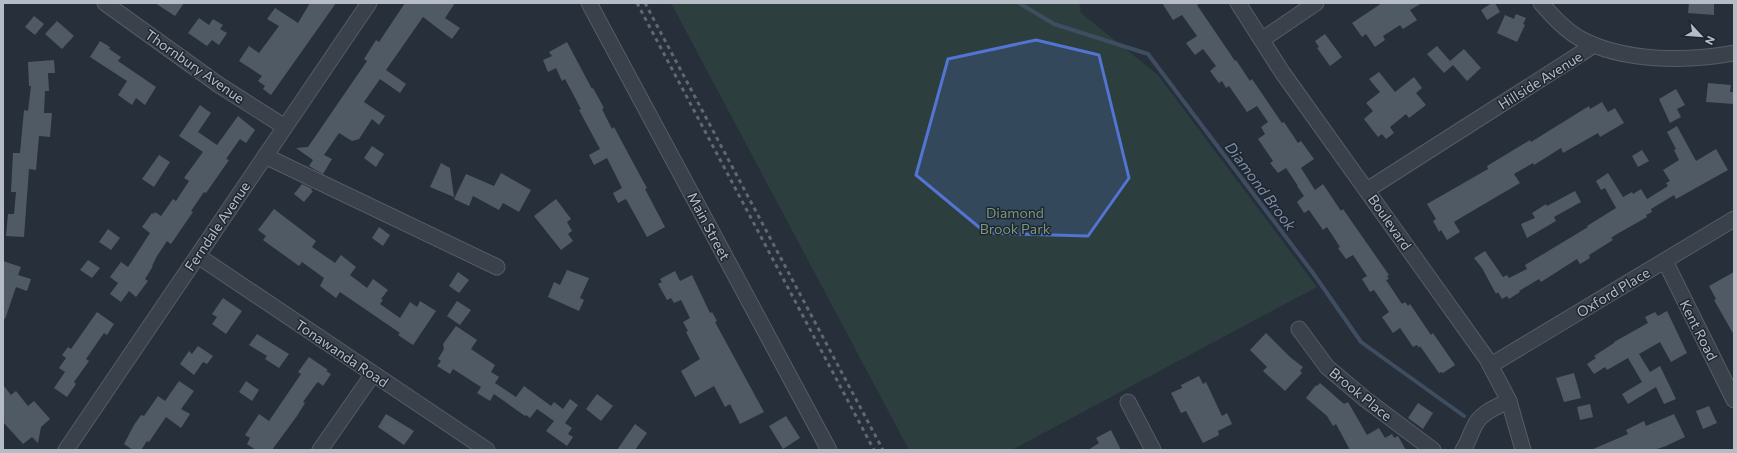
<svg xmlns="http://www.w3.org/2000/svg" width="1737" height="453" font-family="Commissioner,sans-serif">
<style>
.green{fill:#2c3e3e}
.lines{fill:none;stroke-linecap:round;stroke-linejoin:round}
.stream{stroke:#3f4d61;stroke-width:4}
.building{fill:#505a65}
.minor-casing{stroke:#555c66;stroke-width:17}
.minor{stroke:#3a414b;stroke-width:15}
.rail{stroke:#5f6873;stroke-width:3;stroke-dasharray:4 4;stroke-linecap:butt}
.marked{fill:#5374d2;fill-opacity:0.2;stroke:#5374d2;stroke-width:3;stroke-linejoin:round}
.labels{text-anchor:middle;dominant-baseline:central;stroke-width:3;stroke-linejoin:round;paint-order:stroke}
.street-label{font-size:14px;fill:#b6bcc6;stroke:#1f2630}
.park-label{font-size:14px;fill:#77997f;stroke:#1f2630}
.water-label{font-size:15px;font-style:italic;fill:#7b8da6;stroke:#1f2630}
</style>
<rect width="100%" height="100%" fill="#272f3a"/>
<!-- green -->
<path class="green" d="M671 3H1079L1081 13 1158 75 1317 287 1012 450H909Z"/>
<g class="lines">
<!-- stream -->
<path class="stream" d="M1019 3 1054 24 1148 54 1313 273 1361 342 1464 416"/>
</g>
<!-- building -->
<g class="building">
<path d="M155 3H184L175 16Z"/>
<path d="M310 3H336L271 95 263 89 265 86 258 81 262 76 239 61 249 46 259 53 279 26 267 19 275 8 298 23Z"/>
<path d="M405 3H455L445 18 460 28 452 39 423 17 386 70 406 84 400 93 380 79 364 102 385 116 379 125 372 119 359 139 352 141 339 133 324 155 332 159 323 174 314 169 309 166 313 160 296 148 308 147 367 61 364 59 376 40 379 42Z"/>
<path d="M1162 3H1200L1197 5 1235 61 1236 60 1250 81 1252 79 1282 123 1284 122 1298 143 1301 141 1314 159 1301 168 1315 190 1323 184 1341 211 1343 209 1389 275 1387 276 1389 279 1386 280 1402 304 1405 302 1408 306 1410 304 1431 335 1433 333 1455 365 1443 373 1441 372 1439 373 1420 346 1419 348 1417 345 1413 347 1400 328 1393 333 1382 317 1389 312 1374 290 1370 292 1362 279 1367 276 1353 255 1346 259 1338 248 1340 247 1327 227 1323 230 1309 210 1304 213 1297 202 1304 196 1297 186H1298L1286 168 1278 173 1270 163 1273 161 1258 139 1265 134 1261 127 1268 122 1257 106 1247 112 1229 86 1226 88 1222 81 1219 83 1210 71 1216 66 1203 49 1195 55 1186 43 1197 36 1182 15 1173 20Z"/>
<path d="M1382 3H1422L1410 10 1417 20 1403 29 1400 25 1383 36 1385 40 1375 47 1366 34 1362 37 1352 23Z"/>
<path d="M1492 3H1495L1500 12 1487 20 1481 10Z"/>
<path d="M1689 3H1714V15L1688 13Z"/>
<path d="M1516 14 1526 18 1523 24 1525 25 1517 42 1497 33 1505 15 1514 19Z"/>
<path d="M34 16 44 24 35 35 25 27Z"/>
<path d="M199 18 209 25 213 19 223 25 220 29 227 33 219 45 212 40 207 46 188 33Z"/>
<path d="M57 21 74 36 62 49 45 34Z"/>
<path d="M1325 34 1342 57 1330 66 1317 48 1319 47 1315 41Z"/>
<path d="M100 41 110 47 109 49 121 57 118 61 156 87 145 105 136 98 132 105 118 95 127 81 90 57Z"/>
<path d="M567 42 592 89 593 88 604 108 602 109 612 129 614 127 643 181 647 188 645 189 665 227 647 237 626 199 618 203 613 193 622 188 607 158 594 165 589 155 600 149 579 110 581 109 565 79 562 81 556 68 548 72 543 60 552 56 549 52Z"/>
<path d="M1437 46 1450 61 1464 49 1481 68 1467 81 1453 65 1444 73 1427 54Z"/>
<path d="M54 60 55 73H48L49 91H45L44 113H52L50 137 39 136 36 170 29 169 24 237 6 236 8 214H14L16 192H11L13 153H20L24 110 28 111 31 86H29L28 62Z"/>
<path d="M1379 72 1395 92 1414 77 1422 88 1416 93 1426 105 1409 118 1406 114 1390 127 1394 133 1386 139 1382 134 1378 137 1364 119 1373 111 1366 103 1380 92 1369 79Z"/>
<path d="M1708 83 1731 85 1730 92H1734V104L1706 102Z"/>
<path d="M1676 89 1685 105 1677 109 1681 117 1670 123 1659 99Z"/>
<path d="M1602 102 1608 112 1615 108 1624 123 1600 137 1598 133 1563 153 1561 148 1534 165 1533 163 1514 174 1520 183 1457 220 1454 222 1460 232 1447 240 1441 230 1439 232 1433 221 1436 219 1427 204 1488 169 1487 166 1525 143 1530 140 1531 142 1589 106 1590 109Z"/>
<path d="M200 105 211 113 198 132 217 145 238 116 255 130 246 143 240 139 226 159 229 160 206 193 204 192 191 211 193 212 171 244 167 241 157 256 152 266H153L145 279 148 281 136 297 129 291 121 302 110 294 118 283 110 277 121 262 128 267 150 233 142 227 152 213 154 214 155 212 161 216 173 199 176 201 189 181 184 178 203 152 179 136Z"/>
<path d="M1677 126 1696 161 1716 149 1728 170 1676 199 1674 195 1651 209 1652 212 1646 215 1647 217 1617 234 1611 238 1613 240 1589 255 1590 258 1580 264 1577 259 1541 282 1539 279 1519 291 1520 292 1509 299 1507 296 1502 299 1498 292 1496 294 1482 268 1474 258 1485 251 1503 277 1507 275 1509 278 1527 269 1525 265 1588 227 1587 226 1616 208 1605 188 1601 190 1596 181 1608 173 1623 197 1632 192 1633 194 1641 189 1647 199 1668 186 1666 183 1670 181 1663 170 1679 160 1674 150 1676 149 1667 132Z"/>
<path d="M372 146 384 154 376 167 364 158Z"/>
<path d="M1642 150 1649 161 1638 167 1632 156Z"/>
<path d="M159 155 170 162 154 187 142 179Z"/>
<path d="M441 163 450 168 454 197 430 187Z"/>
<path d="M501 173 531 190 519 212 503 203 499 210 473 196 469 206 454 199 466 174 494 186Z"/>
<path d="M302 184 312 189 311 190 313 191 304 202 294 194Z"/>
<path d="M1575 191 1581 202 1554 217 1556 221 1527 238 1521 224 1535 218 1532 213 1546 204 1547 206Z"/>
<path d="M556 199 571 219 567 222 572 231 568 234 573 241 561 250 534 216Z"/>
<path d="M274 209 316 241 312 247 335 263 341 255 356 267 350 275 367 288 373 279 388 290 381 299 383 300 380 304 400 318 410 302 417 307 420 301 436 311 413 345 398 335 400 333 340 292 336 298 320 286 324 278 302 262 299 266 263 240 266 236 258 230Z"/>
<path d="M379 227 390 235 383 246 372 238Z"/>
<path d="M108 229 120 238 111 250 99 242Z"/>
<path d="M88 260 100 268 92 278 80 270Z"/>
<path d="M3 261 21 267 18 275 31 279 27 291 16 287 5 319H3Z"/>
<path d="M567 270 589 278 580 298 584 300 579 311 548 297 554 282 560 285Z"/>
<path d="M675 271 680 281 692 275 710 313 712 312 717 321 715 322 764 412 740 424 730 404 725 407 714 386 695 397 681 371 700 359 686 332 688 331 683 322 690 318 681 300 674 303 671 298 667 300 658 284 662 282 660 279Z"/>
<path d="M458 272 469 280 459 293 449 286Z"/>
<path d="M1734 272V335L1714 300 1716 299 1709 286Z"/>
<path d="M223 298 242 311 226 334 212 324 217 317 212 314Z"/>
<path d="M457 301 471 310 460 325 447 316Z"/>
<path d="M1667 311 1687 353 1671 362 1660 342 1639 354 1650 372 1660 366 1676 399 1664 404 1656 387 1628 404 1622 394 1642 382 1628 358 1607 370 1605 367 1594 374 1587 364 1596 358 1594 356 1614 343V342L1648 323 1645 317 1655 312 1658 316Z"/>
<path d="M97 312 114 324 107 335 104 333 86 359 89 361 74 382 76 384 67 397 54 388 65 372 59 368 66 358 62 355 68 347 71 349Z"/>
<path d="M456 326 477 340 471 349 495 365 491 372 499 377 495 383 516 397 524 386 551 406 554 402 563 409 570 399 578 405 565 423 572 428 568 434 573 437 567 446 546 431 554 421 537 409 530 418 526 415 525 416 494 394 490 401 477 393 481 387 453 369 450 374 437 366 441 361 438 359 444 349 443 344Z"/>
<path d="M1266 333 1290 357 1303 367 1300 371 1302 373 1285 391 1263 371 1267 367 1250 350Z"/>
<path d="M257 334 289 354 279 368 265 359 267 356 249 345Z"/>
<path d="M198 346 213 356 207 364 203 362 194 375 180 364 189 351 192 354Z"/>
<path d="M309 357 328 370 326 371 331 374 323 386 318 382 316 384 303 402 305 403 297 416 272 450H256L247 444 250 438 245 435 259 414 269 421 301 374 298 372Z"/>
<path d="M1574 373 1581 398 1564 402 1556 378Z"/>
<path d="M1199 376 1203 384 1206 382 1222 416 1227 413 1232 424 1218 431 1219 435 1203 443 1186 411 1181 413 1171 393 1182 388 1181 385Z"/>
<path d="M179 381 194 391 181 409 190 414 181 428 166 417 149 442 147 441 141 450H133L124 444 134 425 141 415 144 416 158 396 165 401Z"/>
<path d="M246 381 259 390 252 401 239 392Z"/>
<path d="M1320 383 1344 404 1348 402 1367 435 1379 428 1385 438 1392 434 1394 438 1398 436 1406 450H1350L1336 424 1333 426 1327 416 1306 398 1316 385 1317 386Z"/>
<path d="M3 385 11 395 16 391 28 406 34 401 50 419 41 427 38 443 32 437 23 444 3 422Z"/>
<path d="M597 394 613 406 601 421 586 409Z"/>
<path d="M1418 403 1433 413 1423 429 1408 418Z"/>
<path d="M1590 404 1593 417 1580 420 1577 407Z"/>
<path d="M1709 406 1717 423 1703 429 1696 411Z"/>
<path d="M386 414 414 431 404 445 378 427Z"/>
<path d="M1674 414 1685 437 1666 446 1654 450H1591L1628 434 1626 430 1644 421 1646 426Z"/>
<path d="M786 416 800 438 783 449 769 426Z"/>
<path d="M635 424 647 433 635 450H617Z"/>
<path d="M1111 430 1121 450H1088L1099 443 1096 438Z"/>
</g>
<g class="lines">
<defs>
<g id="minor">
<path d="M105 3 219 85 285 127"/>
<path d="M589 3 829 450"/>
<path d="M1238 3 1282 72 1487 359 1509 401 1523 450"/>
<path d="M1541 3C1552 16 1564 29 1579 38 1623 62 1686 62 1734 53"/>
<path d="M1263 39 1316 3"/>
<path d="M265 156 497 267"/>
<path d="M1367 190 1594 45"/>
<path d="M198 256 487 450"/>
<path d="M1665 261 1734 400"/>
<path d="M1299 329 1327 367 1365 399 1433 450"/>
<path d="M1491 365 1734 219"/>
<path d="M1128 402 1153 450"/>
<path d="M66 450 369 3"/>
<path d="M320 450 373 374"/>
<path d="M1463 450C1468 443 1470 435 1474 427 1480 413 1496 407 1509 401"/>
</g>
</defs>
<!-- minor casing -->
<use href="#minor" class="minor-casing"/>
<!-- minor -->
<use href="#minor" class="minor"/>
<!-- rail -->
<g class="rail">
<path d="M637 3 874 450"/>
<path d="M645 3 883 450"/>
</g>
</g>
<!-- marked area -->
<path class="marked" d="M1036 40 1099 55 1129 178 1088 236 986 233 916 175 948 59Z"/>
<g class="labels">
<!-- street labels -->
<g class="street-label">
<text transform="translate(195 66) rotate(35)">Thornbury Avenue</text>
<text transform="translate(1540 80) rotate(-32)">Hillside Avenue</text>
<text transform="translate(1390 222) rotate(55)">Boulevard</text>
<text transform="translate(217 226) rotate(-56)">Ferndale Avenue</text>
<text transform="translate(709 226) rotate(62)">Main Street</text>
<text transform="translate(1613 292) rotate(-31)">Oxford Place</text>
<text transform="translate(1699 330) rotate(63)">Kent Road</text>
<text transform="translate(342 353) rotate(34)">Tonawanda Road</text>
<text transform="translate(1361 394) rotate(39)">Brook Place</text>
</g>
<!-- park labels -->
<g class="park-label">
<text x="1015" y="212">Diamond<tspan x="1015" dy="16">Brook Park</tspan></text>
</g>
<!-- water labels -->
<g class="water-label">
<text transform="translate(1261 186) rotate(53)">Diamond Brook</text>
</g>
</g>
<!-- border -->
<rect width="1737" height="453" fill="none" stroke="#b6bcc6" stroke-width="8"/>
<!-- north arrow -->
<g transform="translate(1701 36) rotate(116)" stroke="#1f2630" stroke-width="3" paint-order="stroke">
<path d="M0-3L7 15L0 10L-7 15Z" fill="#b6bcc6"/>
<text y="-6" font-size="11" font-weight="bold" text-anchor="middle" fill="#b6bcc6">N</text>
</g>
</svg>
